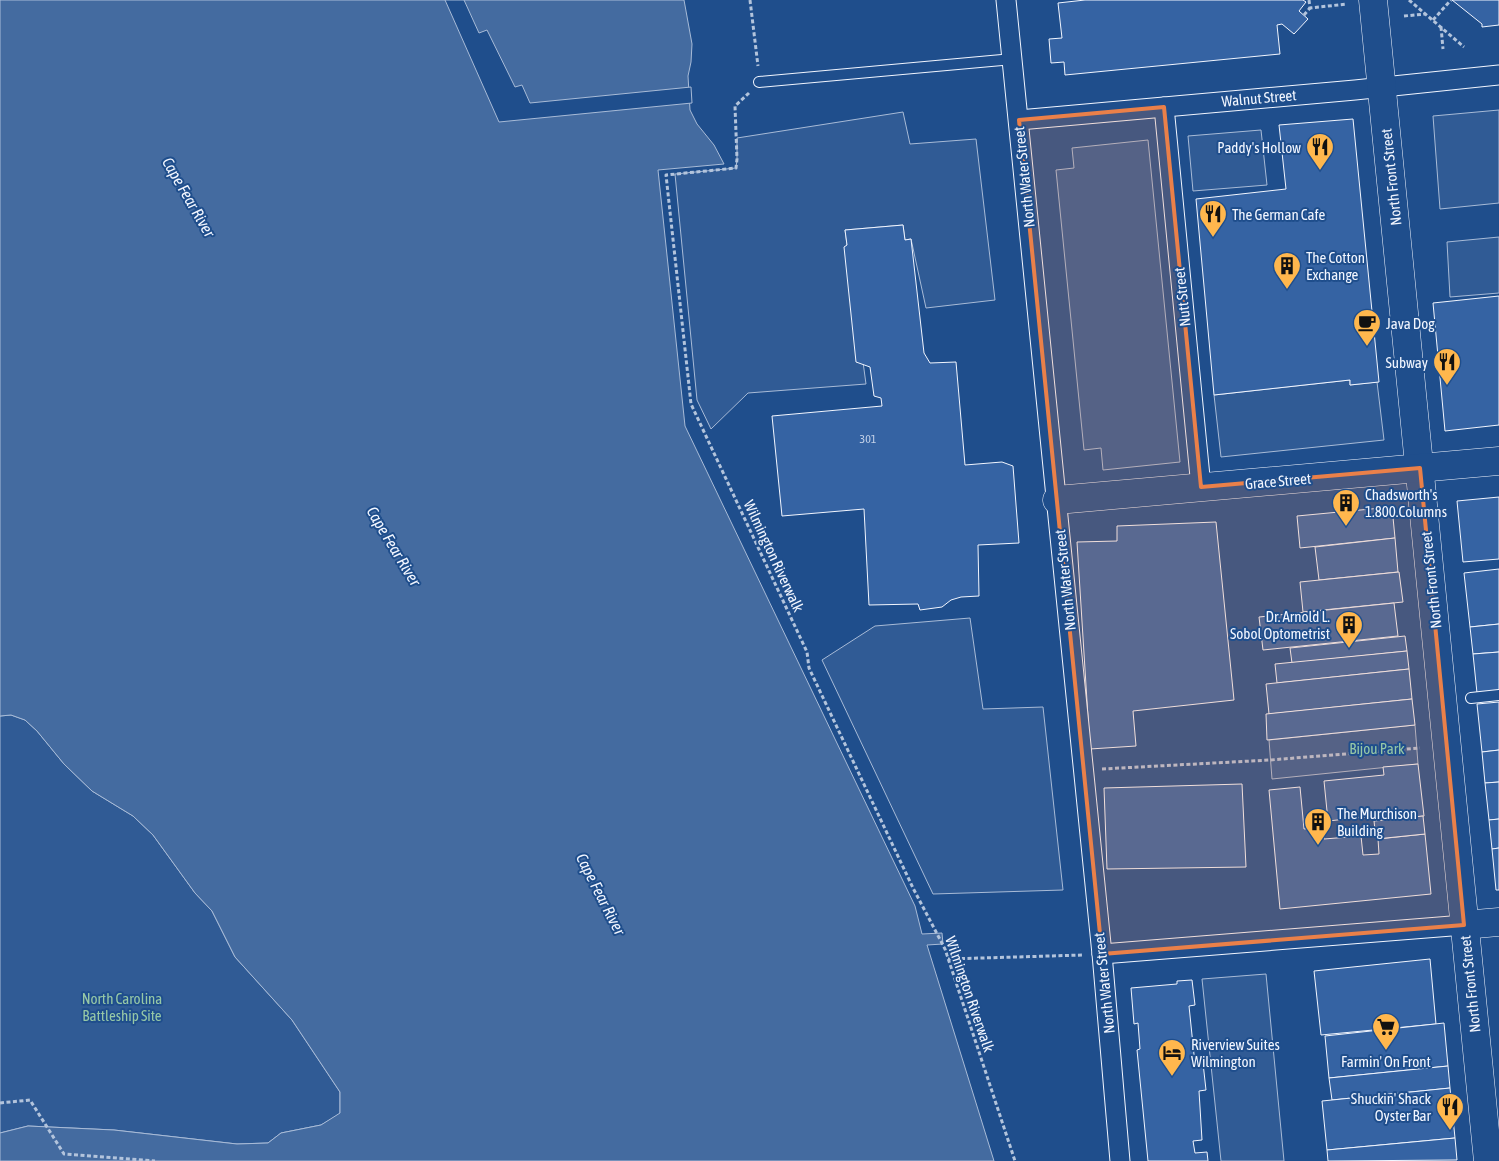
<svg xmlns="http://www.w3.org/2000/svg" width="1499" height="1161" font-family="'Asap Condensed',sans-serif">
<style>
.built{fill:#305b95;stroke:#a8bbd7}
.water{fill:#446ba0;stroke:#a8bbd7}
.pier{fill:#1f4e8c;stroke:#a8bbd7}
.building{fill:#3563a3;stroke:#f2f6ff}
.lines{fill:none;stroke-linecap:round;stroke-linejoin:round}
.lane-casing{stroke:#f2f6ff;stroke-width:12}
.street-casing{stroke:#f2f6ff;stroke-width:21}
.secondary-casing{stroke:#f2f6ff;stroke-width:29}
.path{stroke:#b3c4dc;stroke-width:3;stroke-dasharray:4 2.5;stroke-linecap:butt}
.lane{stroke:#1f4e8c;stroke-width:10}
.street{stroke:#1f4e8c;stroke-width:19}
.secondary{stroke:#1f4e8c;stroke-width:28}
.marked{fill:#ea8049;fill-opacity:0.2;stroke:#ea8049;stroke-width:4;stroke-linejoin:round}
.labels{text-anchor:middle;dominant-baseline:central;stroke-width:4;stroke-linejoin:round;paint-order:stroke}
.number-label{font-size:12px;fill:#c3d1e8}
.street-label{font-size:15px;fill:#f2f6ff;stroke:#1f4e8c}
.poi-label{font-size:15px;fill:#f2f6ff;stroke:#1f4e8c;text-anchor:start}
.park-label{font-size:15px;fill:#97c8a6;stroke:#1f4e8c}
.water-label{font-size:16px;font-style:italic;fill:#f2f6ff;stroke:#1f4e8c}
</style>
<rect width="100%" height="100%" fill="#1f4e8c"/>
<!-- built -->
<g class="built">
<path d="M1499 110V203L1440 209 1433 116Z"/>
<path d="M903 112 910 144 976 139 995 300 926 308 911 239 905 240 903 225 845 230 866 384 748 393 711 429 697 400 675 174 736 168 737 159V138Z"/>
<path d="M1261 130 1267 185 1193 191 1188 136Z"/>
<path d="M1148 140 1180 462 1103 470 1101 448 1084 450 1056 170 1074 168 1072 148Z"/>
<path d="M1499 237V293L1450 297 1447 242Z"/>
<path d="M1350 380V385L1377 382 1384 440 1221 457 1214 395Z"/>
<path d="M970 618 983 709 1043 707 1063 890 933 894 822 660 875 626Z"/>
<path d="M11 715 25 720 37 731 64 764 92 791 133 816 153 835 195 893 212 911 235 957 292 1020 340 1092V1114L321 1125 281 1133 268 1143 237 1144 114 1130 28 1126 0 1133V716Z"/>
<path d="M1415 725 1418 764 1272 779 1269 740Z"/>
<path d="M1266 974 1284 1161H1221L1202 979Z"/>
</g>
<!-- water -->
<path class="water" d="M0 0H684L692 44 691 62 688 76 690 110 697 124 714 145 724 164 658 170 685 426 915 906 922 934 942 933 943 944 927 945 994 1161H0V1133L28 1126 114 1130 237 1144 268 1143 281 1133 321 1125 340 1113V1092L292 1020 235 957 212 911 195 893 153 835 133 816 92 791 64 764 37 731 25 720 11 715 0 716Z"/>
<!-- pier -->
<path class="pier" d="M445 0H464L479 33 487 30 515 87 522 85 530 103 691 87 692 103 499 122Z"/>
<!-- building -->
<g class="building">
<path d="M1085 0H1303L1306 2 1299 11 1308 19 1294 34 1282 24 1277 25 1280 54 1065 75 1064 62 1051 63 1049 39 1062 38 1058 3Z"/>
<path d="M1452 0H1499V25L1482 27V24Z"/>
<path d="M1353 119 1379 382 1350 385V380L1214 395 1196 199 1286 189 1279 125Z"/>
<path d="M903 225 905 240 911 239 924 353 930 363 956 362 965 465 1002 462 1013 466 1019 543 978 545 979 596 961 597 951 600 942 607 920 610 918 604 869 605 864 509 782 516 772 416 882 406 881 398 874 396 870 367 856 362 844 247 847 245 845 230Z"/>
<path d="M1499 296V425L1445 431 1433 303Z"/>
<path d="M1499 497V559L1463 562 1457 501Z"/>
<path d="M1392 507 1395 538 1300 548 1297 516Z"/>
<path d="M1216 522 1234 700 1133 711 1136 746 1090 749 1077 542 1117 541V526Z"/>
<path d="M1395 538 1398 572 1319 580 1315 547Z"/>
<path d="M1499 569V624L1470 627 1464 573Z"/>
<path d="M1399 572 1403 602 1303 612 1300 582Z"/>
<path d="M1394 603 1398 636 1263 650 1259 617Z"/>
<path d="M1499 624V652L1473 654 1470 627Z"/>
<path d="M1405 636 1407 651 1292 663 1290 648Z"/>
<path d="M1407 651 1409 669 1277 683 1275 664Z"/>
<path d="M1499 652V691L1477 693 1473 654Z"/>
<path d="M1409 669 1412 699 1269 714 1266 684Z"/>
<path d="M1412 699 1415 725 1267 740 1266 714Z"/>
<path d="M1499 702V750L1482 752 1477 704Z"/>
<path d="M1499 750V782L1485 783 1482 752Z"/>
<path d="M1418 764 1424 816 1374 821V816L1328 821 1324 781 1384 775 1383 767Z"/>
<path d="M1499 782V819L1489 820 1485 783Z"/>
<path d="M1242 784 1246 867 1107 869 1104 788Z"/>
<path d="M1300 787 1304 829 1323 827 1324 839 1361 836 1363 855 1379 854 1378 839 1425 834 1431 894 1280 909 1269 790Z"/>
<path d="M1423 816 1425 834 1376 839 1374 821Z"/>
<path d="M1499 819V848L1492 849 1489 820Z"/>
<path d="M1499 848V890H1496L1492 849Z"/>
<path d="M1430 959 1436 1024 1321 1035 1314 971Z"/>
<path d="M1192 980 1195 1005 1189 1006 1195 1064 1203 1063 1206 1090 1199 1091 1202 1140 1193 1141 1195 1153 1207 1152 1208 1161H1148L1137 1050 1140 1049 1138 1023 1134 1024 1131 988 1177 984V981Z"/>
<path d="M1444 1023 1448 1066 1329 1078 1325 1036Z"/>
<path d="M1448 1066 1450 1088 1332 1100 1329 1078Z"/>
<path d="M1450 1088 1455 1138 1327 1150 1322 1101Z"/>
<path d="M1455 1138 1457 1160 1328 1161 1327 1150Z"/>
</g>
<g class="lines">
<defs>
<g id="lane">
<path d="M759 82 1013 59"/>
<path d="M1471 698 1499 695"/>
</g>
<g id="street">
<path d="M1006 0 1102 954 1120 1161"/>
<path d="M1164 107 1201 487"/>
<path d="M1019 120 1355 90 1499 75"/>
<path d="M1102 954 1464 925"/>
</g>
<g id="secondary">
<path d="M1373 0 1488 1161"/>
<path d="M1057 500 1499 461"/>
<path d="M1464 925 1499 922"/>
</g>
</defs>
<!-- lane casing -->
<use href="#lane" class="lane-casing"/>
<!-- street casing -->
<use href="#street" class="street-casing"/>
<!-- secondary casing -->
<use href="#secondary" class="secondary-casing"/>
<!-- path -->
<g class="path">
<path d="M750 0 758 66"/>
<path d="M1309 0 1310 8 1347 4"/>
<path d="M1409 0 1464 47"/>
<path d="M1304 15 1310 8"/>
<path d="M1404 16 1425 14"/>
<path d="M1433 20 1451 0"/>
<path d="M1441 27 1443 49"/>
<path d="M749 93 735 106 737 159 736 168 666 175 691 404 807 652 809 668 913 888 945 949 1015 1161"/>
<path d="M1102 769 1270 760 1420 748"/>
<path d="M948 959 1083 955"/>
<path d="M0 1103 30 1100 64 1154 155 1161"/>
</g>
<!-- lane -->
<use href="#lane" class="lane"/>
<!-- street -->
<use href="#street" class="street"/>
<!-- secondary -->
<use href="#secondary" class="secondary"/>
</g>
<!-- marked area -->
<path class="marked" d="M1164 107 1201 487 1420 468 1464 925 1102 954 1019 120Z"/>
<!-- icons -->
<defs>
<symbol id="restaurant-pin" viewBox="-11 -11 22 30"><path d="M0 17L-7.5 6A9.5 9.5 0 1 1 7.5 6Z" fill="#ffb74d" stroke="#1f4e8c"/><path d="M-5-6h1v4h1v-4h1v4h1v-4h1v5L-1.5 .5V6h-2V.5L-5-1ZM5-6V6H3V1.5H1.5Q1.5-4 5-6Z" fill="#111"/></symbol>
<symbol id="building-pin" viewBox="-11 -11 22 30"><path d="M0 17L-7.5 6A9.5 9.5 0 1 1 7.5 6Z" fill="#ffb74d" stroke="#1f4e8c"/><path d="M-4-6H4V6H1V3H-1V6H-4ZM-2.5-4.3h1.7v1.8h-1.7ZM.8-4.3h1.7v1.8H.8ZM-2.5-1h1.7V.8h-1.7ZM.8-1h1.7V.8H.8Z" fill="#111"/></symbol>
<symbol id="cafe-pin" viewBox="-11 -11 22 30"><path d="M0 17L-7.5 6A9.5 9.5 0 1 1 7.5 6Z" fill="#ffb74d" stroke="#1f4e8c"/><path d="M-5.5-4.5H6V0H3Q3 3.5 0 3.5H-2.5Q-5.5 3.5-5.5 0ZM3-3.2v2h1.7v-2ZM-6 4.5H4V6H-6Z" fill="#111"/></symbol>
<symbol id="supermarket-pin" viewBox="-11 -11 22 30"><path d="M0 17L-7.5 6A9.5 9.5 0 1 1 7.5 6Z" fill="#ffb74d" stroke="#1f4e8c"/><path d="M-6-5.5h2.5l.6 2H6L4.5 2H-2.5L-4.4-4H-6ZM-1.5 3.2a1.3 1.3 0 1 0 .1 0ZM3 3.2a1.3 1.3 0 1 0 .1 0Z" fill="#111"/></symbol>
<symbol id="hotel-pin" viewBox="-11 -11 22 30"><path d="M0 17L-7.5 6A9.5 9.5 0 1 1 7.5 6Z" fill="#ffb74d" stroke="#1f4e8c"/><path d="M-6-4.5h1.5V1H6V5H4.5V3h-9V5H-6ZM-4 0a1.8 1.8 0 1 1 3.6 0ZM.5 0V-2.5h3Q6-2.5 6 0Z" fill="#111"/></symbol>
</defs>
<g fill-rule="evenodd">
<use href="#restaurant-pin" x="1304" y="131" width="32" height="43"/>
<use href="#restaurant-pin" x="1197" y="198" width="32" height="43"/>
<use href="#building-pin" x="1271" y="250" width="32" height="43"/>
<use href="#cafe-pin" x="1351" y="307" width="32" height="43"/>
<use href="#restaurant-pin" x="1431" y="346" width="32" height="43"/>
<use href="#building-pin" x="1330" y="487" width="32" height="43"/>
<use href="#building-pin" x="1333" y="609" width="32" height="43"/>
<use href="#building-pin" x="1302" y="806" width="32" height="43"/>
<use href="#supermarket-pin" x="1370" y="1011" width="32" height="43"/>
<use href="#hotel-pin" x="1156" y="1037" width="32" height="43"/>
<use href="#restaurant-pin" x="1434" y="1091" width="32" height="43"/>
</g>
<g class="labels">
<!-- number labels -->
<g class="number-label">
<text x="868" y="439">301</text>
</g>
<!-- street labels -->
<g class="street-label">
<text transform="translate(1259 98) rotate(-5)">Walnut Street</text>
<text transform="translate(1024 177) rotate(-96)">North Water Street</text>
<text transform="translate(1391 177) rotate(-96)">North Front Street</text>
<text transform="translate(1182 297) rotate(-96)">Nutt Street</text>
<text transform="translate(1278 481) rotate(-5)">Grace Street</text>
<text transform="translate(774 556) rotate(65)">Wilmington Riverwalk</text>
<text transform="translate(1065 580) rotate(-96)">North Water Street</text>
<text transform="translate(1431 580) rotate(-96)">North Front Street</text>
<text transform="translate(1104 983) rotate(-96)">North Water Street</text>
<text transform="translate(1470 984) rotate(-96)">North Front Street</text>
<text transform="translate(970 994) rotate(71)">Wilmington Riverwalk</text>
</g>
<!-- poi labels -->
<g class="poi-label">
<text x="1301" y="147" text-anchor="end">Paddy's Hollow</text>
<text x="1232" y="214">The German Cafe</text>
<text x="1306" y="257">The Cotton<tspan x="1306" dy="17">Exchange</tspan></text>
<text x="1386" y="323">Java Dog</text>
<text x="1428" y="362" text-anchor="end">Subway</text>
<text x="1365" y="494">Chadsworth's<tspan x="1365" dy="17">1.800.Columns</tspan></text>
<text x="1330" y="616" text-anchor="end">Dr. Arnold L.<tspan x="1330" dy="17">Sobol Optometrist</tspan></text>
<text x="1337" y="813">The Murchison<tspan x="1337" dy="17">Building</tspan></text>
<text x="1191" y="1044">Riverview Suites<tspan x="1191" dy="17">Wilmington</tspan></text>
<text x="1386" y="1061" text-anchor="middle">Farmin' On Front</text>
<text x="1431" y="1098" text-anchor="end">Shuckin' Shack<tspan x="1431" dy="17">Oyster Bar</tspan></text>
</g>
<!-- park labels -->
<g class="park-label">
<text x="1377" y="748">Bijou Park</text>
<text x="122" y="998">North Carolina<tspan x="122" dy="17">Battleship Site</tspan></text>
</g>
<!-- water labels -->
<g class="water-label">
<text transform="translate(189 197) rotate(60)">Cape Fear River</text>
<text transform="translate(394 546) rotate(59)">Cape Fear River</text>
<text transform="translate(601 894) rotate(63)">Cape Fear River</text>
</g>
</g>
</svg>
